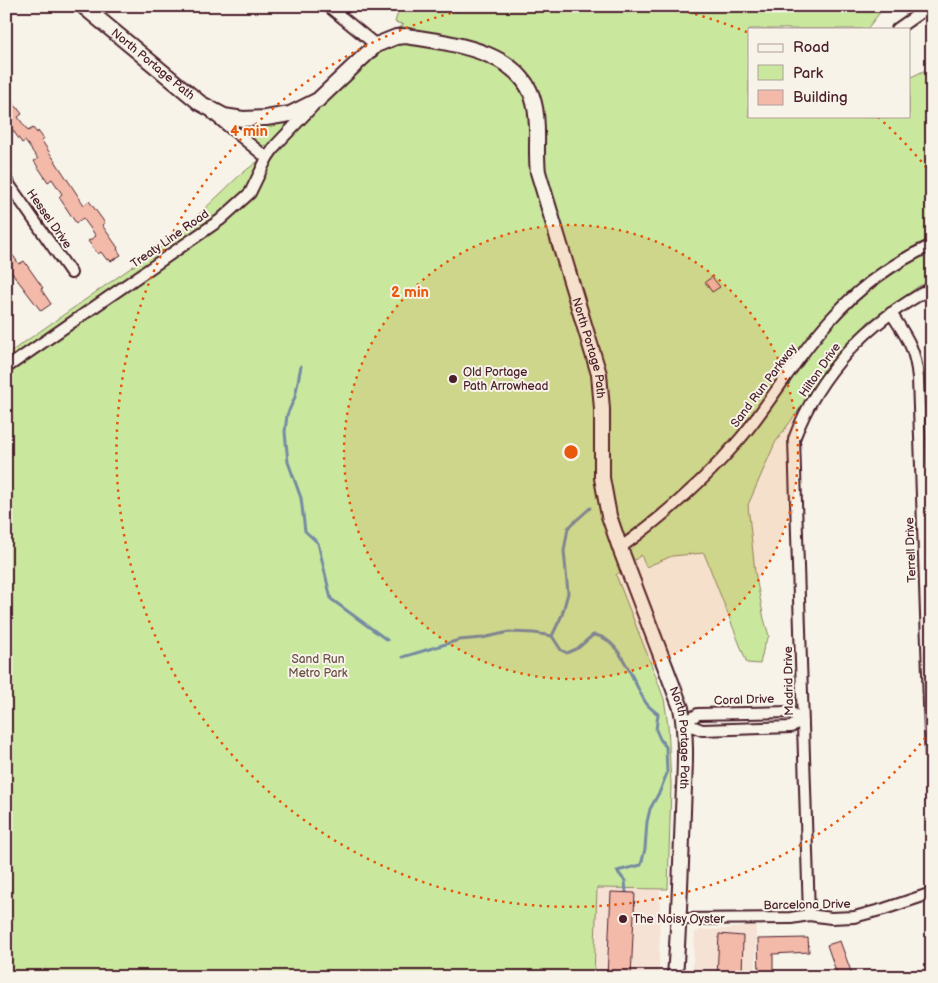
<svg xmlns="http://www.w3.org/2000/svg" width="938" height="983" font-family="'Balsamiq Sans',sans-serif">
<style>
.built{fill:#f6e2d5}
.green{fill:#cae79e;stroke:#8a8364}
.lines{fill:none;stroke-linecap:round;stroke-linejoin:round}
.stream{stroke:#748ba2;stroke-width:3}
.building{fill:#f3baaa;stroke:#4a1f2b}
.minor-casing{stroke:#4a1f2b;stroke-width:14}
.major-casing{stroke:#4a1f2b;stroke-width:18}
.minor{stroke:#f7f3e8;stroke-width:10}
.major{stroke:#f7f3e8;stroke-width:14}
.ring{fill:none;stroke:#e8590c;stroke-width:2.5;stroke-dasharray:2.5 5}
.poi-dot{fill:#4a1f2b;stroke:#f7f3e8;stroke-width:2}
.labels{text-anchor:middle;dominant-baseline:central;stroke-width:4;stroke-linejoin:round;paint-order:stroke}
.street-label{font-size:12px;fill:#4a1f2b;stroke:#f7f3e8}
.poi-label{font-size:12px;fill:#4a1f2b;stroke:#f7f3e8;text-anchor:start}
.park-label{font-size:12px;fill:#6a5148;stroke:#f7f3e8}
.centre{fill:#e8590c;stroke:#f7f3e8;stroke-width:2.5}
.ring-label{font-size:15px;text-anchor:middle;font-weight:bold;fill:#e8590c;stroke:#f7f3e8;stroke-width:4;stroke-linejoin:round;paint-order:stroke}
</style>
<rect width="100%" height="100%" fill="#f7f3e8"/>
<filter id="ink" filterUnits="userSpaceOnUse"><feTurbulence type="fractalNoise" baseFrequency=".02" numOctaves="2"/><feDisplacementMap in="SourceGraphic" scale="10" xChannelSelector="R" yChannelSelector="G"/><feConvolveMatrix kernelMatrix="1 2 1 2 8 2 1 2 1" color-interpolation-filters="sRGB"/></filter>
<g filter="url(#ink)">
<!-- built -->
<g class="built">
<path d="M597 888 660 889 659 977H594Z"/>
<path d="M756 925V977H692L695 932 701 930 725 929Z"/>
</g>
<!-- green -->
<g class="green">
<path d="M397 6H885L867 29H749V116H909V78L932 67V281L919 286 868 322 823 376 775 443 748 505 755 572 764 619 769 636 764 646 760 664 747 663 704 553 672 556 646 567 641 555 616 575 655 674 664 699 668 724 671 785 668 889 597 888 594 977H6V355L175 237 240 175 279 145 390 34 404 25 395 22 399 9Z"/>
<path d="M285 123 288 127C271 146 262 156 242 130L245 125 258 126Z"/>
</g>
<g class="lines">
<!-- stream -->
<g class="stream">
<path d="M301 366 295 397 287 415 285 432 288 462 301 498 305 531 318 543 331 599 387 640"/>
<path d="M552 636 562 615 568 593 564 551 568 528 590 508"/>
<path d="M403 657 459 640 482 638 509 632 534 633 552 636 561 650 567 653 578 648 593 635C620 636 633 683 646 703 649 707 654 711 658 714L656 730 660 739 666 747 667 773 660 791 650 809 647 822 645 849 641 865 617 871 625 881 626 892"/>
</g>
</g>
<!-- building -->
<g class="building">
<path d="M6 93 22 114 18 117 28 131 33 128 37 133 38 131 44 139 42 141 84 205 89 201 105 223 102 225 118 248 117 249 121 255 111 261 109 259 107 260 101 252 98 254 88 241 96 236 83 218 76 223 59 197 62 194 52 179 48 182 34 161 38 159 25 141 22 143 6 121Z"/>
<path d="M12 254 19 264 24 261 43 288 41 289 51 304 41 311 6 265V258Z"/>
<path d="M712 277 720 287 712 292 705 282Z"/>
<path d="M611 892 635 893 631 977H607Z"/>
<path d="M719 934 743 936 742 977H717Z"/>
<path d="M808 938 809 952 773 954V977H759L758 939Z"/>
<path d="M840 941 853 977H838L827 945Z"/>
</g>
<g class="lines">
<defs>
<g id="minor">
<path d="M328 6 376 45"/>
<path d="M897 29 930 6"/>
<path d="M213 114 267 158"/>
<path d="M6 180 71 273"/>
<path d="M891 313C907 338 915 347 918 378L932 792"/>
<path d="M6 368 220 220 250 193 267 158 276 145 313 106"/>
<path d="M620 548C664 516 705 480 740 439 772 401 796 357 829 321 858 288 892 263 932 245"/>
<path d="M684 723 698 714 790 712 802 719"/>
<path d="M684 723 702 730 791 727 802 719"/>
<path d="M809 915 794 439C819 372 869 321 932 288"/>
<path d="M679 919 791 918 809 915 831 918 854 917 884 909 932 893"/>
</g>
<g id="major">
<path id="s1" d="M83 6 200 103 224 116 243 119 266 118 290 114 318 100 376 45 396 37 406 36C449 43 522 50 534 103 540 125 535 149 538 172L599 374 602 409V478L609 516 620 548 681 708C688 742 684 777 683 812 681 867 679 922 675 977"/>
</g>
</defs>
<!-- minor casing -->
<use href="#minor" class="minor-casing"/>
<!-- major casing -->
<use href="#major" class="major-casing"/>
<!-- minor -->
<use href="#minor" class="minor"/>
<!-- major -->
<use href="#major" class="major"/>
</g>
</g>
<!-- distance rings -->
<circle cx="571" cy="452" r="227" fill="#e8590c" fill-opacity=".12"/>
<g class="ring">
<circle cx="571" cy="452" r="227"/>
<path d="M930 732A455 455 0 1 1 476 7M666 7A455 455 0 0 1 749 33M878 117A455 455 0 0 1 930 172"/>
</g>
<!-- markers -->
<g class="poi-dot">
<circle cx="453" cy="379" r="5"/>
<circle cx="623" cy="919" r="5"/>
</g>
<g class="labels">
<!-- street labels -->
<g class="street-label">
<text stroke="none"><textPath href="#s1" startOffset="91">North Portage Path</textPath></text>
<text transform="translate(49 219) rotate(55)">Hessel Drive</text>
<text transform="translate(170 239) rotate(-35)">Treaty Line Road</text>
<text stroke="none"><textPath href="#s1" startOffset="795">North Portage Path</textPath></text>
<text transform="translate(820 370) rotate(-55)">Hilton Drive</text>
<text transform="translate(764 386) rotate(-53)">Sand Run Parkway</text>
<text transform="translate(911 550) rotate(-92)">Terrell Drive</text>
<text transform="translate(789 681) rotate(-91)">Madrid Drive</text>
<text transform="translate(744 700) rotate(-2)">Coral Drive</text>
<text stroke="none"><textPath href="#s1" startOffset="1200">North Portage Path</textPath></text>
<text transform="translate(807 905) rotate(-1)">Barcelona Drive</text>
</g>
<!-- poi labels -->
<g class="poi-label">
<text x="463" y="372">Old Portage<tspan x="463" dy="14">Path Arrowhead</tspan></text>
<text x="633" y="919">The Noisy Oyster</text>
</g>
<!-- park labels -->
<g class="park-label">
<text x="318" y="659">Sand Run<tspan x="318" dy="14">Metro Park</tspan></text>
</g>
</g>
<circle cx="571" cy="452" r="8" class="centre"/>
<g class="ring-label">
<text x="249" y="136">4 min</text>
<text x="410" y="297">2 min</text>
</g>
<!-- margin -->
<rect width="938" height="983" fill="none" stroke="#f7f3e8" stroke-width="25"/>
<rect x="12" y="12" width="913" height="958" fill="none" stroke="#4a1f2b" stroke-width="2" filter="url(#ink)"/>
<!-- legend -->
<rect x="748" y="28" width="162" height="90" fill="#f7f3e8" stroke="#b29e9c"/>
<rect x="758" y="44" width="25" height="8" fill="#f7f3e8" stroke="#b29e9c"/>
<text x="793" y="52" font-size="15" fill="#4a1f2b">Road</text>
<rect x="758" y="65" width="25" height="15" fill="#cae79e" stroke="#b29e9c"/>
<text x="793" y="78" font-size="15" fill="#4a1f2b">Park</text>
<rect x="758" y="90" width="25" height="15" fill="#f3baaa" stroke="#b29e9c"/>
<text x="793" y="102" font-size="15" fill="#4a1f2b">Building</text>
</svg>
